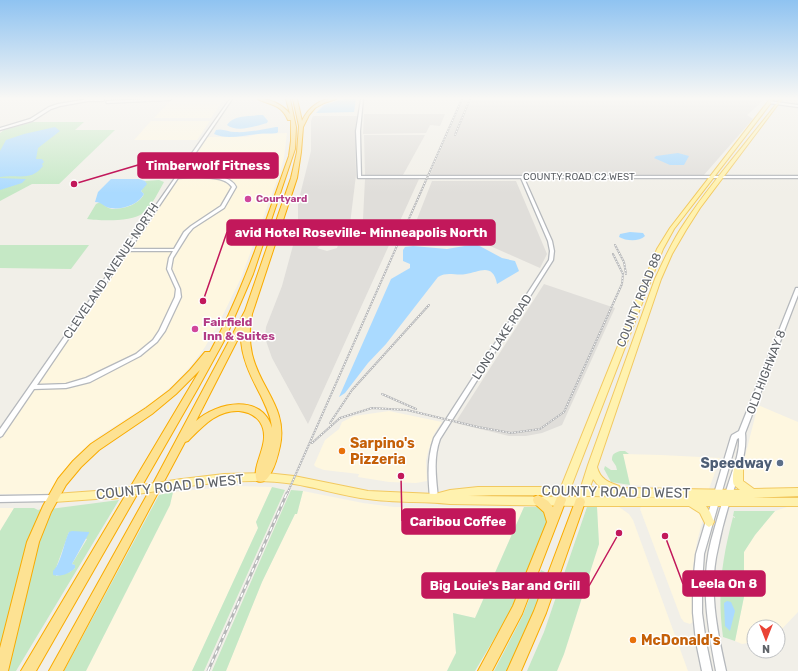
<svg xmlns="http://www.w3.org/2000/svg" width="798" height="671" font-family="Rubik,sans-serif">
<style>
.commercial{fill:#fef7e0}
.industrial{fill:#e0deda}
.green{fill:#c5e8c5;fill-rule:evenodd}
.water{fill:#aadaff}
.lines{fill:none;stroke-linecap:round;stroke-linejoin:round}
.minor-casing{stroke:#b5b8bc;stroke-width:2.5}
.major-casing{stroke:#f2c960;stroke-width:2}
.highway-casing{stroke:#f9ab00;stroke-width:2}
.minor{fill:#fff;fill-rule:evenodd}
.major{fill:#fff2af;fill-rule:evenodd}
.highway{fill:#fde293;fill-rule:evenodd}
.rail-far1-casing{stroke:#b6b7b8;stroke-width:2}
.rail-casing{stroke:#b6b7b8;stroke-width:3}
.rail-far1{stroke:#fff;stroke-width:1;stroke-dasharray:1.5;stroke-linecap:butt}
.rail{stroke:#fff;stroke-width:1.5;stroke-dasharray:4.5;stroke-linecap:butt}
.major-bridge-far1-casing{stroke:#f2c960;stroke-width:10;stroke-linecap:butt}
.major-bridge-casing{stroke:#f2c960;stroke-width:12;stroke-linecap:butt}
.major-bridge-far1{stroke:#fff2af;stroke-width:8}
.major-bridge{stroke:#fff2af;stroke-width:10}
.hotel-dot{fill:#d1479c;stroke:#fff;stroke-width:1.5}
.food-dot{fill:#e8710a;stroke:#fff;stroke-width:1.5}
.service-dot{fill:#5c6f8a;stroke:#fff;stroke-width:1.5}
.labels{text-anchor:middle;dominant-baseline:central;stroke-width:3;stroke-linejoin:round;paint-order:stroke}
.far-street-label{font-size:10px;fill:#5f6368;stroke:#fff}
.far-hotel-label{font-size:10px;font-weight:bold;fill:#b23c85;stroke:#fff;text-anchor:start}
.street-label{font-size:12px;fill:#5f6368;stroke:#fff}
.hotel-label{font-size:12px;font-weight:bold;fill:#b23c85;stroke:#fff;text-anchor:start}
.near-food-label{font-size:14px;font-weight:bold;fill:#c56008;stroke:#fff;text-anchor:start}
.near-service-label{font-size:14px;font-weight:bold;fill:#4e5e75;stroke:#fff;text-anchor:end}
.near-street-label{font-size:14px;fill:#5f6368;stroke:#fff}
.leader{fill:none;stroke:#c2185b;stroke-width:1.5}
.callout-dot{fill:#c2185b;stroke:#fff;stroke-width:1.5}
.callout{fill:#c2185b;stroke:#c2185b;stroke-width:1.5}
.callout-label{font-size:13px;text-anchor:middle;font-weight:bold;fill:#fff}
</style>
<rect width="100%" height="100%" fill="#f1efe8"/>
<!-- commercial -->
<g class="commercial">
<path d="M172 99H224L211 118H154Z"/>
<path d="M151 121H210L197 140H134Z"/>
<path d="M287 133 284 158 279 175 241 278 219 323 205 347 191 366 173 385 154 401 95 439 75 457 50 494H0V440L206 137H247L257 134Z"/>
<path d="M758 405 798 422V490L754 489 746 486 740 476Z"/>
<path d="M389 411 442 422 434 434 428 452 426 461 427 481 416 483 389 482 358 477 359 474 324 470 316 467 314 465 325 440 339 429 342 422 354 416Z"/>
<path d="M623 454 661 455 720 458 709 489H694L630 485Z"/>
<path d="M236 486 272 487 256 522 258 528 192 671H86L170 505 173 492Z"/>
<path d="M303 491 363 503 394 507H524L475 618 453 613 456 653 447 671H226L262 582 295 514H297Z"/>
<path d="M597 507H619L629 514 633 520 688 671H557L564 654 599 544Z"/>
<path d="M641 507H692L700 511 703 519 697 542 693 567V622L690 624 684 622 681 618 640 509Z"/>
<path d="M787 507H798V612L778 633V627H754V642L742 644 735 641 744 597V552L755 535 775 511Z"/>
<path d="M0 508H14L0 531Z"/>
</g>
<!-- industrial -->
<g class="industrial">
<path d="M463 99H765L747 115 753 119 703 176 430 175Z"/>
<path d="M364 114H445L440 126 430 125 426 133 363 134Z"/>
<path d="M313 116H357L355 129 356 175 350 224 317 248 327 251 337 248 340 240 361 225 363 219 365 179H419L308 424 272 358 265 338 266 327 282 286 298 227V203L311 151V121Z"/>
<path d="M364 135H425L403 175H365Z"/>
<path d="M432 181H516L547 254 540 268 488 245 439 239 434 234 412 232Z"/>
<path d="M544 284 615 308 562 425 542 433 526 436H509L455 423Z"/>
</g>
<!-- green -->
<g class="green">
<path d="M33 122H84L75 130H115L59 184H32L0 201V133L4 130Z"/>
<path d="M159 180 164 182C158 192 153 205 143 213 133 222 100 221 87 219L96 204 100 202C104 205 107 208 112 209 123 209 139 205 144 194L141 191 146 184 145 181Z"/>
<path d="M0 245H89L71 269 0 268Z"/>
<path d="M620 451H625L629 454H623L630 485 611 482 604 469 605 466 611 470H617L616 466 612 460C612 454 614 453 620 451Z"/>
<path d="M272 487 285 490 204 671H192L258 528 256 522Z"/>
<path d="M291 490 303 491 297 514H295L262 582 226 671H212Z"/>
<path d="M173 492 170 505 86 671H64L159 495Z"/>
<path d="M119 500 16 671H3L38 538 50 509ZM69 532 87 539 72 564 75 565V568L70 572 56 576V568Z"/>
<path d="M524 507H541L549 517 510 612 475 671H447L456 653 453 613 475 618Z"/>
<path d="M587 507H597L599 544 564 654 557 671H527L544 632Z"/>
<path d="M14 508H34L38 510 41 509V513L0 653V531Z"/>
<path d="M734 511H775L755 535 744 552V597L735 641 723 637C717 593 722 559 733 517L735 518V517L733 516Z"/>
<path d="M541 570 547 573 537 604 508 671H494L522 617Z"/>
</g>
<!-- water -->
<g class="water">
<path d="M344 99H356L354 112 316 113 324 105Z"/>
<path d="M259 115H263L268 121 267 123C256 126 237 133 227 125 235 114 248 117 259 115Z"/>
<path d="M55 127 60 131 38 148 36 159H42L44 162 42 164 43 166C31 182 17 174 0 177V151L6 140 24 134Z"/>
<path d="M276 127H278V132L277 133C271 134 264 133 258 134 244 135 227 140 214 134L216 130C223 128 228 132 235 132 249 133 263 129 276 127Z"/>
<path d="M678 153 689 156 684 165H670L654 158 656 156Z"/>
<path d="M0 178 25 179H26L22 183 0 190Z"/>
<path d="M111 179H139L145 181 147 184 141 191 144 194C138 205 122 210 110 208 104 207 102 202 95 202L98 192Z"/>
<path d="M630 232 643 233 645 236C639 242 626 241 619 237L620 234Z"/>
<path d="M476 244 502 258 515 261 519 271 497 284C493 262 479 272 466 274 455 276 448 271 438 277L386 344 368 363 345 393 339 397 391 279 410 268V264L403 261V250L405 247 413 246 447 249Z"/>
<path d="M72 531 89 532V533L72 564 75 565V568C69 574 61 577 53 575V571C61 564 64 542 69 532Z"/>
<path d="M727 601 731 602 735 611 730 631 725 626 724 603Z"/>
</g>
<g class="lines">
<defs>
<g id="minor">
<path d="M88 99H103L104 100 103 101H88L60 106 51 109 32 121 0 130V128L30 119 49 107 58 104Z"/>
<path d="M153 99H171L170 100 107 103 106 102 107 101Z"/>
<path d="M230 99H232L180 176C193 175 222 173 232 182 234 183 235 185 236 187L224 208 193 228 188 234 173 258 171 269 180 289 181 297 165 331 157 342 140 356 90 382 66 388 34 389 2 436 0 437V429L175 178V176H176ZM199 177C210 178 225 177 232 187L221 206 191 226 184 232 174 249H130L178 178ZM128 251H173L169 258 167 269 176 289 175 297 159 331 153 340 136 354 86 378 66 384 37 385Z"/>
<path d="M361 99H363L360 131 361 176H798V178H524L552 241 554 251 553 260 440 439C433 458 436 478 438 498L437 500 434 501 431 500 430 498C428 477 427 458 434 438L549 260 550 251 548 241 521 178H358L356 131Z"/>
<path d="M769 101 798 105V107L768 103Z"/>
<path d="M796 288H798V295L745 433C747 452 740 468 735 486 728 506 722 527 718 548 708 588 717 631 726 671H716C708 628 700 584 711 541 716 522 722 503 728 485 733 469 740 454 739 438L737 439 704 554 702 583V613L706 642 712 671H702L696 642 693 613V583L696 554 731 437 732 435 739 431Z"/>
<path d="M54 495 57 496 58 498 57 500 54 501 0 502V496Z"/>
</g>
<g id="major">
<path d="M770 99H774L674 229 663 249 571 487H581L588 465 655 279C663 262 670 246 680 230 709 184 747 143 780 99H782L700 208 686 230 672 254 661 279 597 467C600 479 608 482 619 486L620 488 740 490C739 489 735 486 734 485 732 481 733 471 735 466L738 465 741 466 743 469V481L754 489 798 488V496L753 498H798V506H706L710 512 714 522 712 525 709 527 706 525 700 513 689 506H580L450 504C423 501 395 503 368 499 343 496 319 488 294 484 257 478 219 482 182 487L179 486 177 483 179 480 182 479 224 474 266 473 294 476 368 491 435 494 450 490 478 487H561L657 249 670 228ZM593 479 597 484 601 488 590 487ZM492 495H558L557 497 468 496ZM568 495H578L577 497H567ZM587 496 689 498 586 497Z"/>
<path d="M110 490 113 491 115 494 113 497 110 498 54 502 51 501 49 498 51 495 54 494Z"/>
</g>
<g id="highway">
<path d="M258 99C270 98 283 105 290 114L286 99H290L296 127 295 149 253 274 225 339 198 388 36 671H21L200 370 176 394 152 414 99 450 81 467 66 485 51 512 39 542 8 671H0V648L27 542 43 506 58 479 73 461 91 444 146 408 170 390 190 370 205 352H210C244 290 265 222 289 156L291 141V120H288C281 104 272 106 258 99Z"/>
<path d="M293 99H297L302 121C308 108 321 97 336 99L324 103 315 108 309 115 303 127 301 152 297 178 252 314C249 328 249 340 252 354 260 389 288 408 280 446 278 455 276 464 271 473 268 478 264 484 257 481 250 465 273 442 260 422 255 415 248 412 239 411 217 410 203 426 188 441L185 442 63 671H49L147 495 245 311 291 178 297 152 299 126ZM241 333C240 356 251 377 261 396 266 407 271 416 272 428 262 393 217 402 196 421Z"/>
<path d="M538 495 548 501 553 507 557 497 561 495 565 497 566 500 522 614 492 671H478L513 606 547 522 544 512 534 503 533 500 534 497Z"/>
<path d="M580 497 584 499 585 502 546 613 521 671H507L534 611 575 502 576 499Z"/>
</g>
</defs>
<!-- minor casing -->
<use href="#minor" class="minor-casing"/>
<!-- major casing -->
<use href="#major" class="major-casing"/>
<!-- highway casing -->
<use href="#highway" class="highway-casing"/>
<!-- minor -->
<use href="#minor" class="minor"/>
<!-- major -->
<use href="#major" class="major"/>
<!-- highway -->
<use href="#highway" class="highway"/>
<defs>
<g id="rail-far1">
<path d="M455 135 470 99"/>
<path d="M615 245 624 262 626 274"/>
<path d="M382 394 416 409"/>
<path d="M330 423 352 390 429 305"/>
<path d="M312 443 340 418 372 408 407 410 478 427 511 433 540 429 564 412 622 284 623 274 613 254"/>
<path d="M287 494 462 99"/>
</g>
<path id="rail" d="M208 671 287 493"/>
</defs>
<!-- rail-far1 casing -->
<use href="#rail-far1" class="rail-far1-casing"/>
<!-- rail casing -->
<use href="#rail" class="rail-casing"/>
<!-- rail-far1 -->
<use href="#rail-far1" class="rail-far1"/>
<!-- rail -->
<use href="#rail" class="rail"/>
<defs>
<path id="major-bridge-far1" d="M111 494 182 483"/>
<path id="major-bridge" d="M110 494 118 493"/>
</defs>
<!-- major-bridge-far1 casing -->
<use href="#major-bridge-far1" class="major-bridge-far1-casing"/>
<!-- major-bridge casing -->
<use href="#major-bridge" class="major-bridge-casing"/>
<!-- major-bridge-far1 -->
<use href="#major-bridge-far1" class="major-bridge-far1"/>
<!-- major-bridge -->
<use href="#major-bridge" class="major-bridge"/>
</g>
<!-- sky -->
<linearGradient id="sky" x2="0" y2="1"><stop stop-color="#8fc3f1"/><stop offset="0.51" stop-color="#f9f8f5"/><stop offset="1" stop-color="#f9f8f5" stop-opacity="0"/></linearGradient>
<rect width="798" height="193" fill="url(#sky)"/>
<!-- markers -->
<g class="hotel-dot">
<circle cx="248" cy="199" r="4"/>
<circle cx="195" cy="329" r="4"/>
</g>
<g class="food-dot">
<circle cx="342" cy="451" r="4"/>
<circle cx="633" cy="640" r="4"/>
</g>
<circle class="service-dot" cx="780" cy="463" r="4"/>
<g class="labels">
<!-- far-street labels -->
<g class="far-street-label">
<text x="579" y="177">COUNTY ROAD C2 WEST</text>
</g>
<!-- far-hotel labels -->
<g class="far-hotel-label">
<text x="256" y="199">Courtyard</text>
</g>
<!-- street labels -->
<g class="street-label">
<text transform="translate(111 271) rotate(-56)">CLEVELAND AVENUE NORTH</text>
<text transform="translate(639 300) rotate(-68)">COUNTY ROAD 88</text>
<text transform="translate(502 337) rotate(-57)">LONG LAKE ROAD</text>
<text transform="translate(766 372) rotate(-69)">OLD HIGHWAY 8</text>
</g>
<!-- hotel labels -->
<g class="hotel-label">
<text x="203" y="322">Fairfield<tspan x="203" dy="14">Inn &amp; Suites</tspan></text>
</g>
<!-- near-food labels -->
<g class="near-food-label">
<text x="350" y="443">Sarpino's<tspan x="350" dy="16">Pizzeria</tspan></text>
<text x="641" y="640">McDonald's</text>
</g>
<!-- near-service labels -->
<g class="near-service-label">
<text x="772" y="463">Speedway</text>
</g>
<!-- near-street labels -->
<g class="near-street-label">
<text transform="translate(170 487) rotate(-6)">COUNTY ROAD D WEST</text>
<text transform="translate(616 492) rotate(1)">COUNTY ROAD D WEST</text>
</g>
</g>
<!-- callouts -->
<path class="leader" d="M74 184L138 165M203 301L227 232M401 476L402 521M665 536L683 584M619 533L589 586"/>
<g class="callout-dot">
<circle cx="74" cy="184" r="4"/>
<circle cx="203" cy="301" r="4"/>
<circle cx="401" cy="476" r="4"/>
<circle cx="665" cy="536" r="4"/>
<circle cx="619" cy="533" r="4"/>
</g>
<g class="callout">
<rect x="138" y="153" width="140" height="25" rx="4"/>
<rect x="227" y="220" width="268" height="25" rx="4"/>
<rect x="402" y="509" width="113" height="25" rx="4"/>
<rect x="683" y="571" width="82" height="25" rx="4"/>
<rect x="422" y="573" width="167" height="25" rx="4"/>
</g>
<g class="callout-label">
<text x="208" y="170">Timberwolf Fitness</text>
<text x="361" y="237">avid Hotel Roseville- Minneapolis North</text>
<text x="458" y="526">Caribou Coffee</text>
<text x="724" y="588">Leela On 8</text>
<text x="505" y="590">Big Louie's Bar and Grill</text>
</g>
<!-- north arrow -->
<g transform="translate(766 639) rotate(180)"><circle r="19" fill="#ffffff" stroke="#bfc1c3"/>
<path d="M0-3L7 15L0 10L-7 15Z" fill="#ea4335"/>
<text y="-6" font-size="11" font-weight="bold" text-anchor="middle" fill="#5f6368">N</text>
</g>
</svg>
